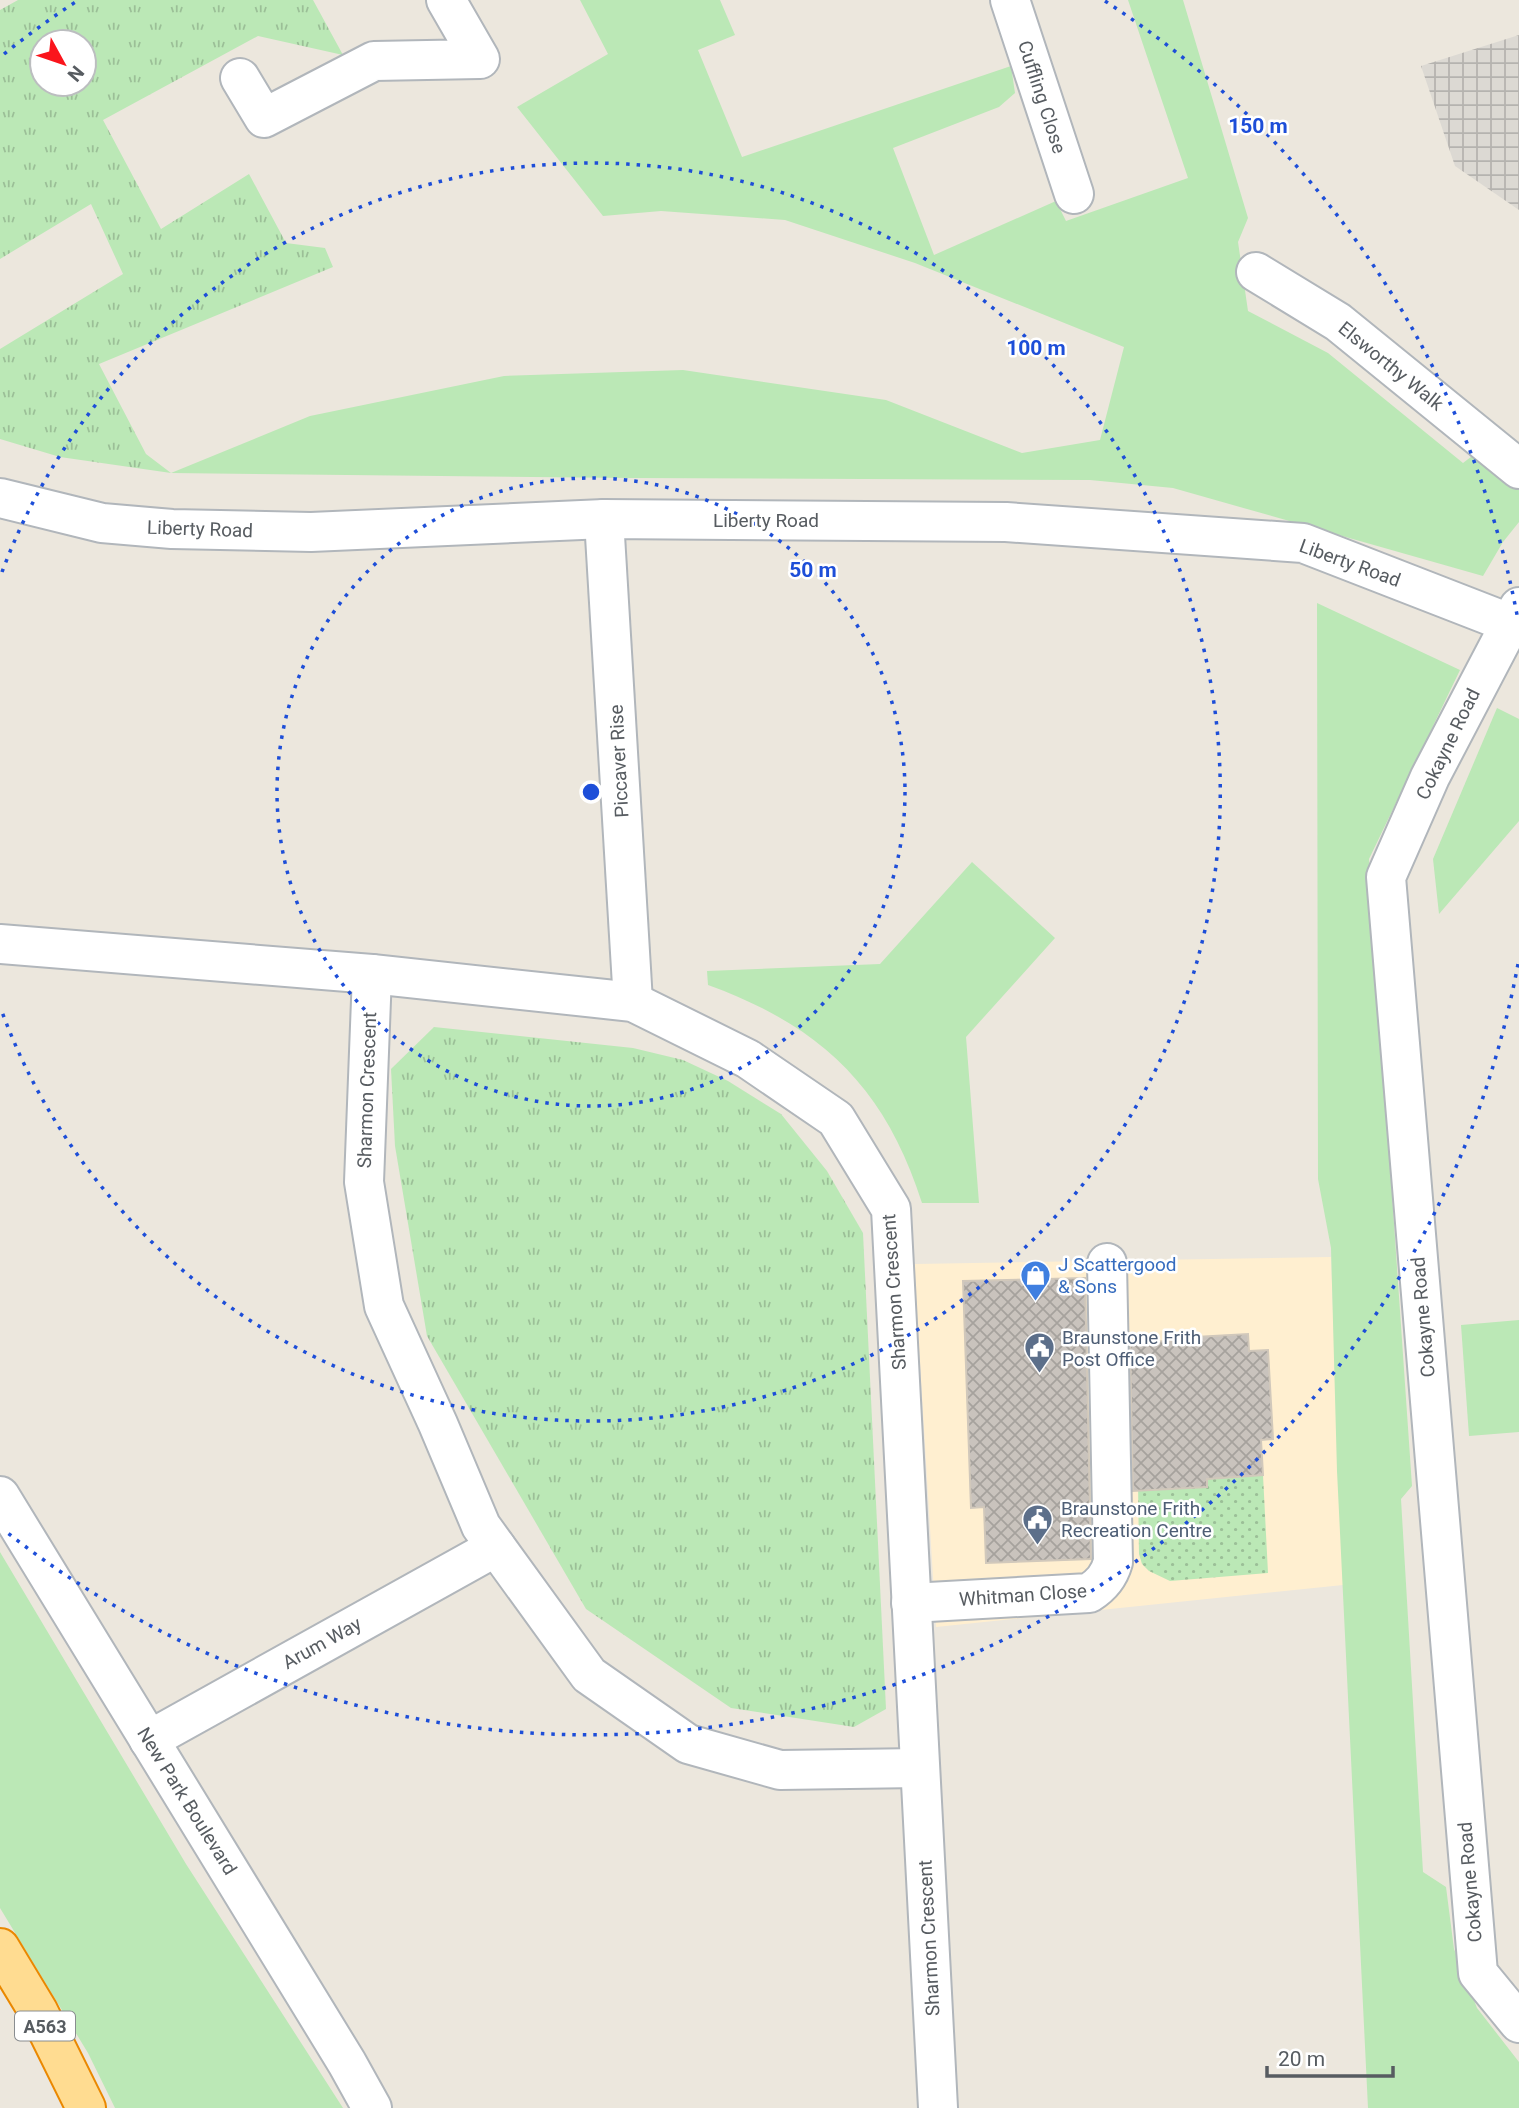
<svg xmlns="http://www.w3.org/2000/svg" width="1519" height="2108" font-family="Roboto,sans-serif">
<style>
.commercial{fill:#ffefd0}
.industrial{fill:url(#industrial-grid)}
.grass{fill:#bbe8b6}
.park{fill:url(#park-tufts);fill-rule:evenodd}
.garden{fill:url(#garden-dots)}
.building{fill:url(#building-cross-hatch);stroke:#d1c8bb;stroke-width:2}
.lines{fill:none;stroke-linecap:round;stroke-linejoin:round}
.minor-casing{stroke:#b1b6bb;stroke-width:42}
.tertiary-casing{stroke:#b1b6bb;stroke-width:42}
.trunk-casing{stroke:#ea8800;stroke-width:42}
.minor{stroke:#fff;stroke-width:38}
.tertiary{stroke:#fff;stroke-width:38}
.trunk{stroke:#ffdc91;stroke-width:38}
.ring{fill:none;stroke:#1d4ed8;stroke-width:3.5;stroke-dasharray:3.5 7}
.labels{text-anchor:middle;dominant-baseline:central;stroke-width:5;stroke-linejoin:round;paint-order:stroke}
.shield{fill:#fff;stroke:#898d90;stroke-width:2}
.shield-label{font-size:18px;font-weight:bold;fill:#575c61}
.street-label{font-size:19px;fill:#575c61;stroke:#fff}
.shop-label{font-size:19px;fill:#366cbe;stroke:#fff;text-anchor:start}
.service-label{font-size:19px;fill:#4e5e75;stroke:#fff;text-anchor:start}
.centre{fill:#1d4ed8;stroke:#fff;stroke-width:3.5}
.ring-label{font-size:21px;text-anchor:middle;font-weight:bold;fill:#1d4ed8;stroke:#fff;stroke-width:5;stroke-linejoin:round;paint-order:stroke}
</style>
<defs>
<pattern id="industrial-grid" width="8" height="8" patternUnits="userSpaceOnUse" patternTransform="scale(1.75)"><rect width="8" height="8" fill="#dcd9d3"/><path d="M0 4h8M4 0v8" fill="none" stroke="#b5b3af"/></pattern>
<pattern id="park-tufts" width="24" height="20" patternUnits="userSpaceOnUse" patternTransform="scale(1.75)"><rect width="24" height="20" fill="#bbe8b6"/><path d="M3 7l-1-3M5 7V3M7 7l1-3M15 17l-1-3M17 17v-4M19 17l1-3" fill="none" stroke="#9bbf97"/></pattern>
<pattern id="garden-dots" width="8" height="8" patternUnits="userSpaceOnUse" patternTransform="scale(1.75)"><rect width="8" height="8" fill="#bbe8b6"/><path d="M2 2h.1M6 6h.1" fill="none" stroke="#9bbf97" stroke-width="1.8" stroke-linecap="round"/></pattern>
<pattern id="building-cross-hatch" width="8" height="8" patternUnits="userSpaceOnUse" patternTransform="scale(1.75)"><rect width="8" height="8" fill="#c9c3bd"/><path d="M0 0l8 8M0 8l8-8" fill="none" stroke="#a6a29d"/></pattern>
</defs>
<rect width="100%" height="100%" fill="#ece7dd"/>
<!-- commercial -->
<path class="commercial" d="M1331 1257 1343 1585 936 1627 914 1264Z"/>
<!-- industrial -->
<path class="industrial" d="M1519 35V210L1455 166 1421 66Z"/>
<!-- grass -->
<g class="grass">
<path d="M580 0H720L735 35 698 50 742 157 1011 66 1015 93 999 107 893 148 934 255 1056 201 1066 221 1188 178 1128 0H1183L1248 218 1238 242 1248 311 1328 353 1463 463 1480 450 1519 485V522L1503 542 1483 576 1173 488 1090 480 631 478 171 473 310 416 504 376 683 370 886 400 1022 453 1100 440 1124 347 915 263 785 220 661 211 603 216 517 107 608 54Z"/>
<path d="M1317 603 1460 670 1369 859 1412 1486 1401 1499 1423 1872 1446 1887 1454 1949 1477 2008 1519 2062V2108H1368L1337 1471 1331 1248 1318 1179Z"/>
<path d="M1497 708 1519 719V821L1439 914 1433 859Z"/>
<path d="M972 862 1055 938 966 1037 979 1203H922C885 1087 821 1026 708 985L707 971 880 964Z"/>
<path d="M1519 1320V1432L1469 1436 1461 1325Z"/>
<path d="M0 1552 186 1864 343 2108H115L88 2053 0 1908Z"/>
</g>
<!-- park -->
<g class="park">
<path d="M18 0H313L343 55 258 36 103 120 161 229 249 174 286 243 325 248 333 267 99 364 146 454 171 473 60 457 0 439V349L123 274 91 204 0 259V10ZM84 42V84H42V42Z"/>
<path d="M434 1027 633 1048 683 1060 728 1081 781 1114 827 1171 863 1233 886 1709 854 1727 731 1708 586 1609 427 1336 395 1146 391 1069Z"/>
</g>
<!-- garden -->
<path class="garden" d="M1263 1475 1268 1573 1170 1581 1149 1571 1142 1564 1139 1554 1138 1482 1207 1487V1479Z"/>
<!-- building -->
<g class="building">
<path d="M1085 1278 1091 1559 986 1563 984 1507 971 1508 963 1281Z"/>
<path d="M1248 1334 1249 1351 1268 1350 1273 1439 1261 1440 1263 1475 1207 1479V1487L1133 1491 1130 1344 1178 1340V1338Z"/>
</g>
<g class="lines">
<defs>
<g id="minor">
<path d="M1010 0 1074 194"/>
<path d="M240 78 264 118 374 61 480 59 446 0"/>
<path d="M1256 272 1338 322 1519 469"/>
<path d="M604 519 633 1002"/>
<path d="M1519 607 1430 777 1386 877 1478 1973 1519 2023"/>
<path d="M0 944 372 974 633 1002 748 1059 836 1119 891 1209 938 2108"/>
<path d="M372 974 364 1182 384 1306 438 1424 481 1526 589 1675 688 1744 780 1770 920 1768"/>
<path d="M0 1496 347 2063 372 2108"/>
<path d="M911 1603 1089 1593C1102 1585 1109 1576 1113 1562L1107 1263"/>
<path d="M149 1740 496 1547"/>
</g>
<path id="tertiary" d="M0 498 102 523 172 529 311 532 604 519 1006 522 1303 543 1509 623 1519 629"/>
<path id="trunk" d="M0 1948 38 2011 86 2108"/>
</defs>
<!-- minor casing -->
<use href="#minor" class="minor-casing"/>
<!-- tertiary casing -->
<use href="#tertiary" class="tertiary-casing"/>
<!-- trunk casing -->
<use href="#trunk" class="trunk-casing"/>
<!-- minor -->
<use href="#minor" class="minor"/>
<!-- tertiary -->
<use href="#tertiary" class="tertiary"/>
<!-- trunk -->
<use href="#trunk" class="trunk"/>
</g>
<!-- distance rings -->
<g class="ring">
<circle cx="591" cy="792" r="314"/>
<path d="M2 572A629 629 0 1 1 2 1012"/>
<path d="M1518 964A943 943 0 0 1 4 1530M4 54A943 943 0 0 1 77 1M1105 1A943 943 0 0 1 1518 620"/>
</g>
<!-- icons -->
<defs>
<symbol id="shop-pin" viewBox="-11 -11 22 30"><path d="M0 17L-7.5 6A9.5 9.5 0 1 1 7.5 6Z" fill="#3f7fe0" stroke="#fff"/><path d="M-5-2.5h2.3a2.7 3.5 0 0 1 5.4 0H5L5.5 6h-11ZM-1.5-2.5h3a1.5 2.3 0 0 0-3 0Z" fill="#fff"/></symbol>
<symbol id="civic-pin" viewBox="-11 -11 22 30"><path d="M0 17L-7.5 6A9.5 9.5 0 1 1 7.5 6Z" fill="#5c6f8a" stroke="#fff"/><path d="M-.6-6.5H3V-4.5H.6V-3L4-1V1h2V6H-6V1h2V-1L-.6-3ZM-1.2 2.5V6h2.4V2.5Z" fill="#fff"/></symbol>
</defs>
<g fill-rule="evenodd">
<use href="#shop-pin" x="1018" y="1258" width="35" height="47"/>
<use href="#civic-pin" x="1022" y="1330" width="35" height="47"/>
<use href="#civic-pin" x="1020" y="1502" width="35" height="47"/>
</g>
<g class="labels">
<!-- shield labels -->
<rect class="shield" x="15" y="2011.5" width="60" height="29" rx="5"/>
<g class="shield-label">
<text x="45" y="2026">A563</text>
</g>
<!-- street labels -->
<g class="street-label">
<text transform="translate(1042 97) rotate(72)">Cuffling Close</text>
<text transform="translate(1391 366) rotate(39)">Elsworthy Walk</text>
<text x="766" y="520">Liberty Road</text>
<text transform="translate(200 529) rotate(2)">Liberty Road</text>
<text transform="translate(1350 563) rotate(20)">Liberty Road</text>
<text transform="translate(1448 744) rotate(-64)">Cokayne Road</text>
<text transform="translate(619 761) rotate(-93)">Piccaver Rise</text>
<text transform="translate(367 1090) rotate(-88)">Sharmon Crescent</text>
<text transform="translate(894 1292) rotate(-94)">Sharmon Crescent</text>
<text transform="translate(1423 1317) rotate(-95)">Cokayne Road</text>
<text transform="translate(1023 1595) rotate(-4)">Whitman Close</text>
<text transform="translate(322 1643) rotate(-29)">Arum Way</text>
<text transform="translate(187 1801) rotate(58)">New Park Boulevard</text>
<text transform="translate(1470 1882) rotate(-95)">Cokayne Road</text>
<text transform="translate(929 1938) rotate(-93)">Sharmon Crescent</text>
</g>
<!-- shop labels -->
<g class="shop-label">
<text x="1058" y="1264">J Scattergood<tspan x="1058" dy="22">&amp; Sons</tspan></text>
</g>
<!-- service labels -->
<g class="service-label">
<text x="1062" y="1337">Braunstone Frith<tspan x="1062" dy="22">Post Office</tspan></text>
<text x="1061" y="1508">Braunstone Frith<tspan x="1061" dy="22">Recreation Centre</tspan></text>
</g>
</g>
<circle cx="591" cy="792" r="10" class="centre"/>
<g class="ring-label">
<text x="1258" y="133">150 m</text>
<text x="1036" y="355">100 m</text>
<text x="813" y="577">50 m</text>
</g>
<!-- north arrow -->
<g transform="translate(63 63) rotate(130)"><circle r="33" fill="#ffffff" stroke="#bcbec0" stroke-width="2"/>
<path d="M0-5L12 26L0 18L-12 26Z" fill="#fa151c"/>
<text y="-10" font-size="19" font-weight="bold" text-anchor="middle" fill="#575c61">N</text>
</g>
<!-- scale -->
<path d="M1267 2066v10h126v-10" fill="none" stroke="#575c61" stroke-width="3.5"/>
<text x="1278" y="2066" font-size="21" fill="#575c61" stroke="#ffffff" stroke-width="5" paint-order="stroke">20 m</text>
</svg>
